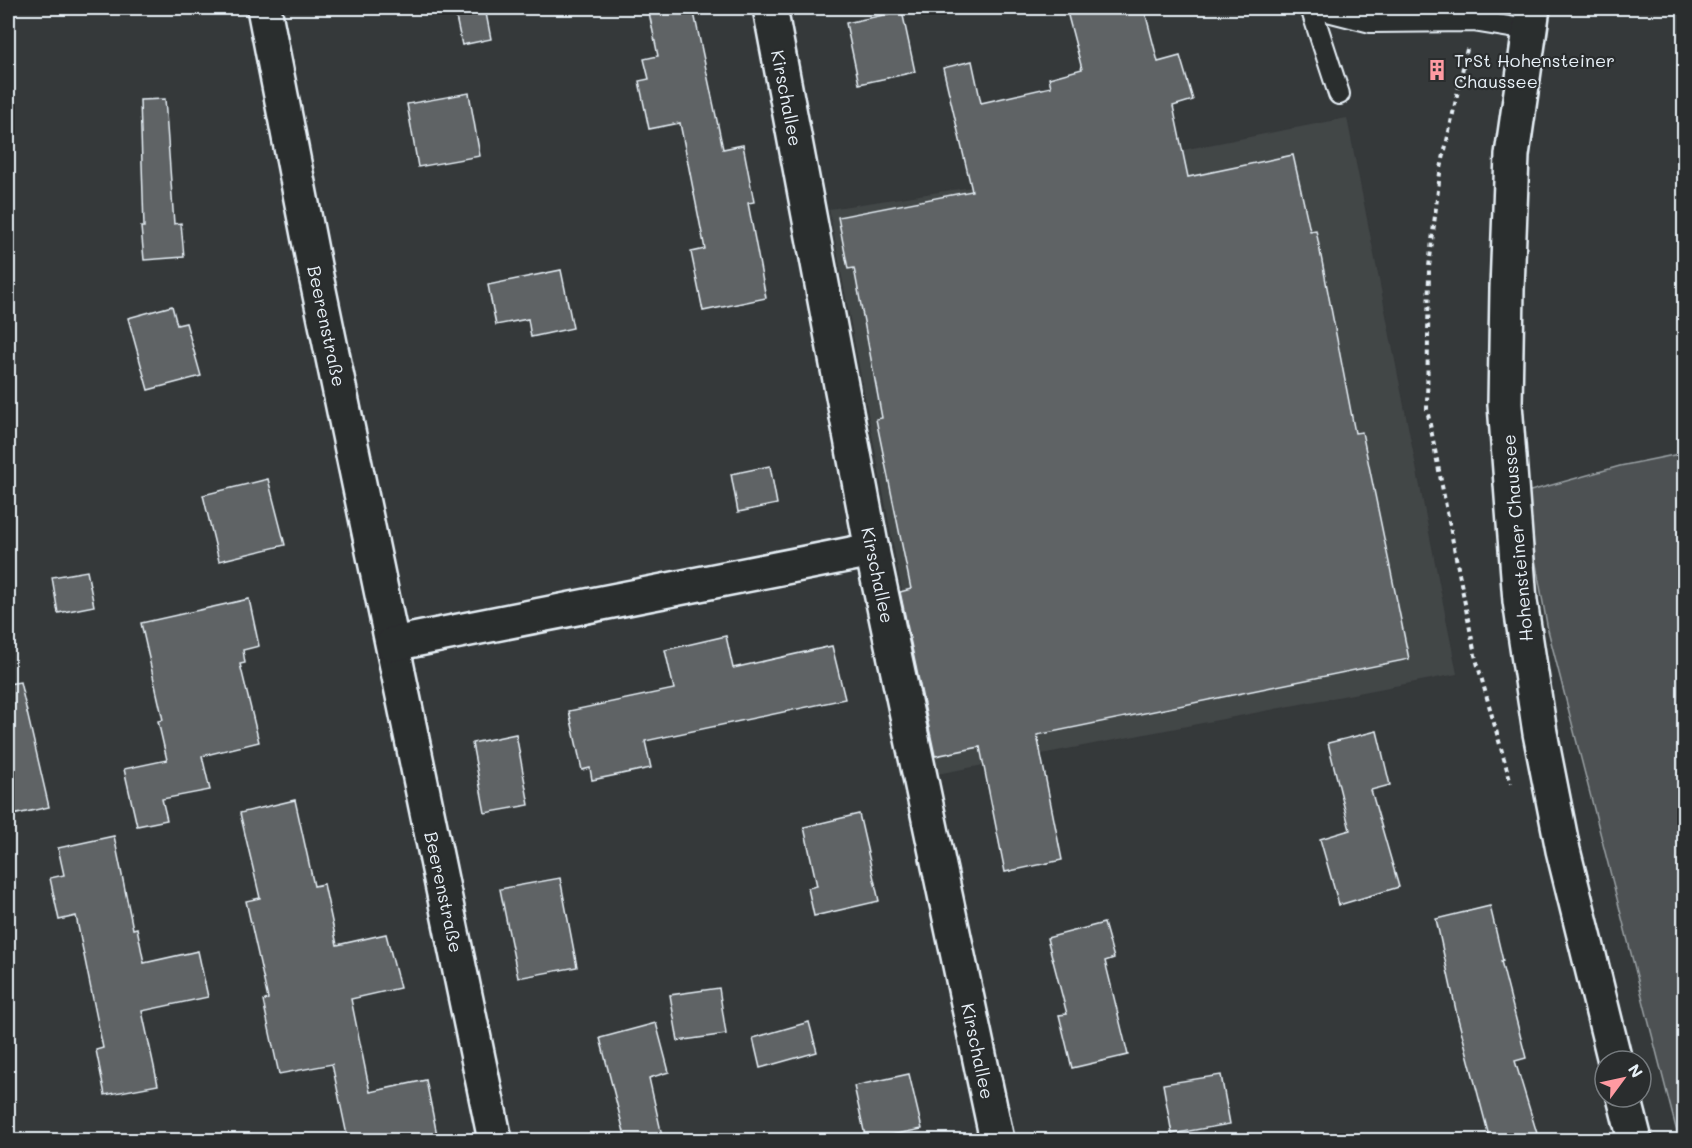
<svg xmlns="http://www.w3.org/2000/svg" width="1692" height="1148" font-family="Mali,sans-serif">
<style>
.built{fill:#424647}
.green{fill:#4d5152;stroke:#9aa1a5;stroke-width:1.5}
.building{fill:#5f6365;stroke:#e8f1f8;stroke-width:1.5}
.lines{fill:none;stroke-linecap:round;stroke-linejoin:round}
.lane-casing{stroke:#e8f1f8;stroke-width:24}
.street-casing{stroke:#e8f1f8;stroke-width:38}
.secondary-casing{stroke:#e8f1f8;stroke-width:38}
.path{stroke:#e8f1f8;stroke-width:4;stroke-dasharray:4.5 4.5;stroke-linecap:butt}
.lane{stroke:#2a2d2e;stroke-width:20}
.street{stroke:#2a2d2e;stroke-width:33}
.secondary{stroke:#2a2d2e;stroke-width:33}
.labels{text-anchor:middle;dominant-baseline:central;stroke-width:4.5;stroke-linejoin:round;paint-order:stroke}
.poi-label{font-size:18px;fill:#e8f1f8;stroke:#2a2d2e;text-anchor:start}
.street-label{font-size:18px;fill:#e8f1f8;stroke:#2a2d2e}
</style>
<rect width="100%" height="100%" fill="#35393a"/>
<filter id="ink" filterUnits="userSpaceOnUse"><feTurbulence type="fractalNoise" baseFrequency=".0167" numOctaves="2"/><feDisplacementMap in="SourceGraphic" scale="12" xChannelSelector="R" yChannelSelector="G"/><feConvolveMatrix kernelMatrix="1 2 1 2 8 2 1 2 1" color-interpolation-filters="sRGB"/></filter>
<g filter="url(#ink)">
<!-- built -->
<path class="built" d="M1347 118 1457 674 937 774 829 209 1069 172Z"/>
<!-- green -->
<path class="green" d="M1684 453V1140H1679L1548 630 1523 493 1620 466Z"/>
<!-- building -->
<g class="building">
<path d="M454 8H485L491 39 462 45Z"/>
<path d="M648 8H693L723 149 743 145 754 202 748 203 766 298 703 311 691 252 705 249 680 123 649 129 639 81 649 79 644 59 658 56Z"/>
<path d="M1066 8H1144L1158 62 1180 56 1193 100 1173 106 1188 177 1293 155 1310 231 1316 230 1355 433 1362 432 1409 659 1037 735 1062 860 1005 872 980 747 935 756 900 592 911 589 876 419 882 418 854 268 848 269 838 217 972 191 943 68 972 61 981 103 1051 87 1049 78 1082 69Z"/>
<path d="M902 11 915 72 859 84 846 23Z"/>
<path d="M469 93 480 156 418 167 407 104Z"/>
<path d="M165 99 174 224 181 223 184 257 144 260 141 227H144L140 100Z"/>
<path d="M561 270 573 328 531 337 528 319 496 325 488 285Z"/>
<path d="M172 306 177 325 186 323 201 376 148 390 128 318Z"/>
<path d="M770 466 777 504 738 512 731 474Z"/>
<path d="M268 479 285 545 219 561 203 495Z"/>
<path d="M87 571 94 606 58 613 52 577Z"/>
<path d="M249 599 259 646 243 650 245 663 240 664 259 742 202 756 210 790 162 799 167 820 137 826 124 769 167 760 158 721 163 720 141 623Z"/>
<path d="M726 636 733 668 832 646 845 699 645 741 651 768 592 780 590 768 582 770 569 711 674 689 665 650Z"/>
<path d="M20 682 49 807 8 816V684Z"/>
<path d="M1377 731 1390 785 1371 790 1399 887 1339 905 1320 839 1350 830 1328 743Z"/>
<path d="M516 734 529 805 485 813 472 743Z"/>
<path d="M295 800 314 886 324 884 337 945 386 934 400 988 351 999 370 1092 426 1080 438 1140H348L332 1064 279 1074 263 1001 268 999 246 901 260 898 240 813Z"/>
<path d="M859 814 879 901 814 916 808 888 817 886 804 827Z"/>
<path d="M114 836 133 929 137 928 144 963 198 951 208 997 142 1011 158 1085 105 1095 96 1050 103 1048 76 916 59 920 50 878 64 875 58 848Z"/>
<path d="M560 878 577 967 518 978 500 889Z"/>
<path d="M1490 906 1503 961H1501L1526 1058 1515 1061 1539 1140H1490L1457 1015 1436 919Z"/>
<path d="M1104 923 1114 958 1105 961 1128 1055 1072 1068 1059 1015 1067 1014 1047 938Z"/>
<path d="M719 988 726 1034 678 1041 670 995Z"/>
<path d="M809 1022 817 1052 760 1068 753 1038Z"/>
<path d="M656 1023 669 1072 649 1078 663 1140H626L600 1038Z"/>
<path d="M909 1074 922 1129 866 1140 854 1086Z"/>
<path d="M1221 1075 1230 1124 1172 1134 1163 1084Z"/>
</g>
<g class="lines">
<defs>
<g id="lane">
<path d="M1311 8 1339 94"/>
<path d="M1316 8 1371 22 1473 21 1528 30"/>
</g>
<g id="street">
<path d="M264 8 316 276 495 1140"/>
<path d="M770 8 872 550 997 1140"/>
<path d="M393 644 872 550"/>
</g>
<g id="secondary">
<path d="M1533 8 1512 155 1507 289 1505 404 1513 510 1520 601 1540 733 1563 850 1615 1061"/>
<path d="M1624 1097 1635 1140"/>
</g>
</defs>
<!-- lane casing -->
<use href="#lane" class="lane-casing"/>
<!-- street casing -->
<use href="#street" class="street-casing"/>
<!-- secondary casing -->
<use href="#secondary" class="secondary-casing"/>
<!-- path -->
<path class="path" d="M1467 49 1440 173 1429 267 1427 409 1475 655 1511 784"/>
<!-- lane -->
<use href="#lane" class="lane"/>
<!-- street -->
<use href="#street" class="street"/>
<!-- secondary -->
<use href="#secondary" class="secondary"/>
</g>
</g>
<!-- icons -->
<defs>
<symbol id="building-bare" viewBox="-9 -9 18 18"><path d="M-4-6H4V6H1V3H-1V6H-4ZM-2.5-4.3h1.7v1.8h-1.7ZM.8-4.3h1.7v1.8H.8ZM-2.5-1h1.7V.8h-1.7ZM.8-1h1.7V.8H.8Z" fill="#ff9aa2" stroke="#2a2d2e" stroke-width="2.5" paint-order="stroke"/></symbol>
</defs>
<g fill-rule="evenodd">
<use href="#building-bare" x="1422" y="55" width="30" height="30"/>
</g>
<g class="labels">
<!-- poi labels -->
<g class="poi-label">
<text x="1454" y="60">TrSt Hohensteiner<tspan x="1454" dy="21">Chaussee</tspan></text>
</g>
<!-- street labels -->
<g class="street-label">
<text transform="translate(787 98) rotate(79)">Kirschallee</text>
<text transform="translate(327 326) rotate(78)">Beerenstraße</text>
<text transform="translate(1517 538) rotate(-95)">Hohensteiner Chaussee</text>
<text transform="translate(878 575) rotate(78)">Kirschallee</text>
<text transform="translate(444 892) rotate(78)">Beerenstraße</text>
<text transform="translate(978 1051) rotate(78)">Kirschallee</text>
</g>
</g>
<!-- margin -->
<rect width="1692" height="1148" fill="none" stroke="#2a2d2e" stroke-width="30"/>
<rect x="15" y="15" width="1662" height="1118" fill="none" stroke="#e8f1f8" stroke-width="2" filter="url(#ink)"/>
<!-- north arrow -->
<g transform="translate(1623 1079) rotate(57)"><circle r="28" fill="#2a2d2e" stroke="#767b7f" stroke-width="1.5"/>
<path d="M0-4.5L10 22L0 15L-10 22Z" fill="#ff9aa2"/>
<text y="-9" font-size="16" font-weight="bold" text-anchor="middle" fill="#e8f1f8">N</text>
</g>
</svg>
